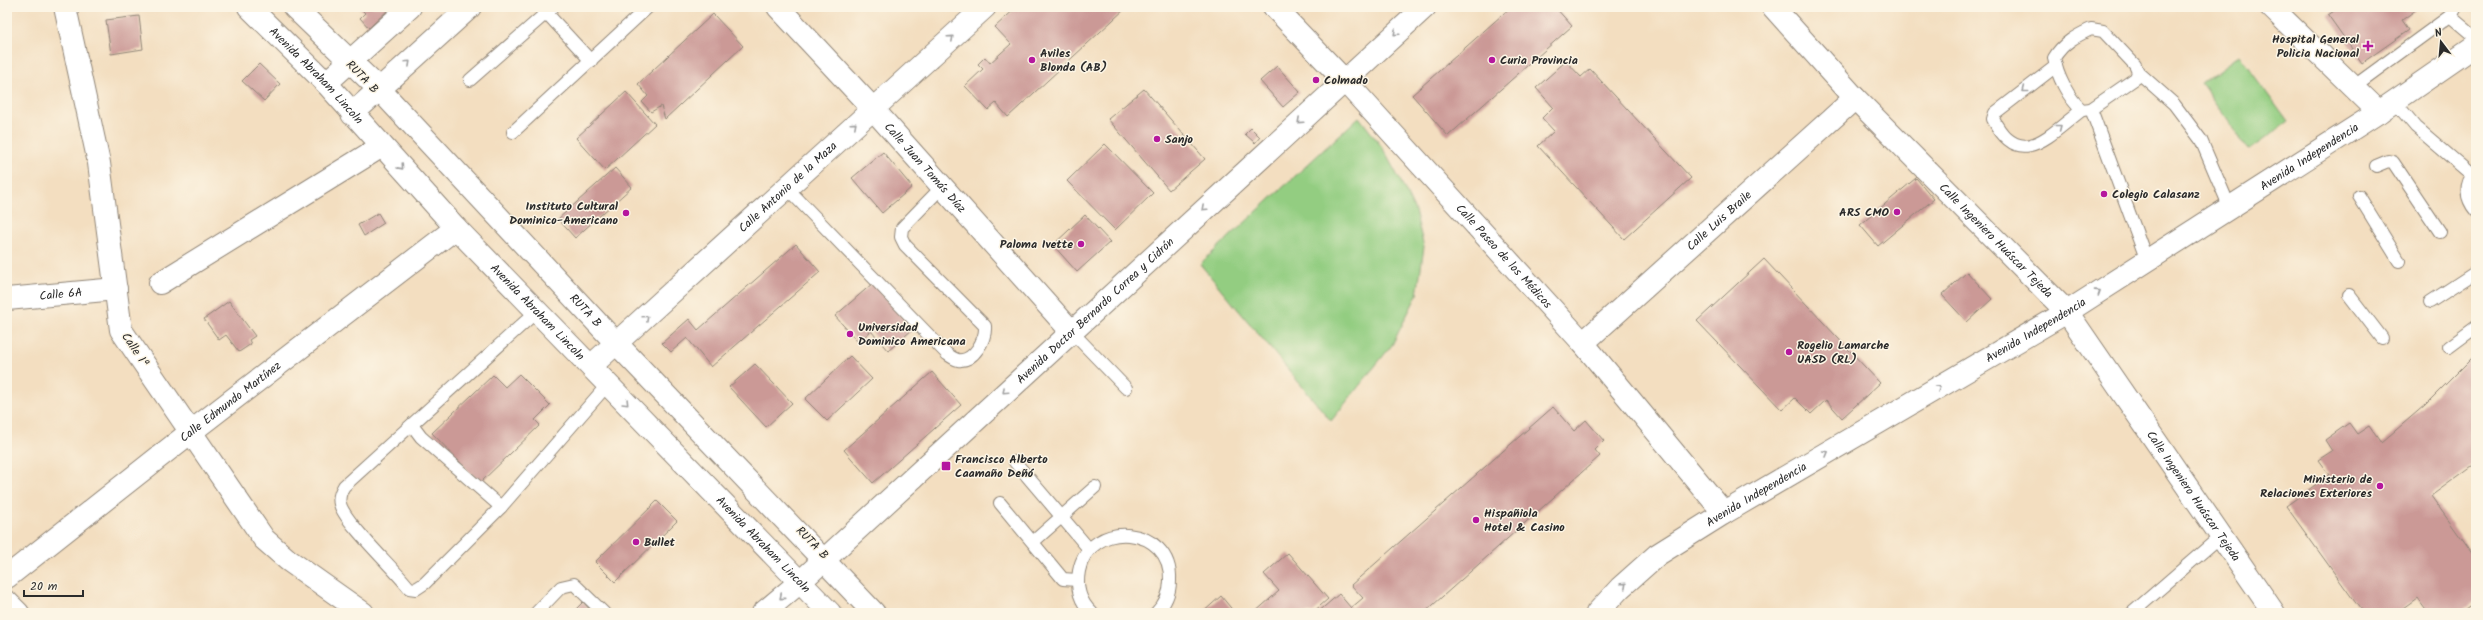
<svg xmlns="http://www.w3.org/2000/svg" width="2483" height="620" font-family="Kalam,sans-serif">
<style>
.green{fill:#93cd81;stroke:#5f7c56}
.building{fill:#cb9996}
.lines{fill:none;stroke-linecap:round;stroke-linejoin:round}
.service-casing{stroke:#8f8476;stroke-width:14}
.minor-casing{stroke:#8f8476;stroke-width:24}
.tertiary-casing{stroke:#8f8476;stroke-width:24}
.secondary-casing{stroke:#8f8476;stroke-width:24}
.service{stroke:#fff;stroke-width:12}
.minor{stroke:#fff;stroke-width:22}
.tertiary{stroke:#fff;stroke-width:22}
.secondary{stroke:#fff;stroke-width:22}
.oneway{stroke:#a0a0a0}
.poi-dot{fill:#b5179e;stroke:#fcf5e5;stroke-width:1.5}
.labels{text-anchor:middle;dominant-baseline:central;stroke-width:3;stroke-linejoin:round;paint-order:stroke}
.poi-label{font-size:12px;font-weight:bold;fill:#2b2b2b;stroke:#fcf5e5;text-anchor:start}
.street-label{font-size:12px;fill:#2b2b2b;stroke:#fcf5e5}
</style>
<rect width="100%" height="100%" fill="#fcf5e5"/>
<filter id="ink" filterUnits="userSpaceOnUse"><feTurbulence type="fractalNoise" baseFrequency=".025" numOctaves="2"/><feDisplacementMap in="SourceGraphic" scale="8" xChannelSelector="R" yChannelSelector="G"/><feConvolveMatrix kernelMatrix="1 2 1 2 8 2 1 2 1" color-interpolation-filters="sRGB"/></filter>
<filter id="wash" filterUnits="userSpaceOnUse"><feTurbulence type="fractalNoise" baseFrequency=".012" numOctaves="4" result="noise"/><feDisplacementMap in="SourceGraphic" scale="16" xChannelSelector="R" yChannelSelector="G"/><feGaussianBlur stdDeviation="0.9" result="paint"/><feColorMatrix in="noise" values="0 0 0 0 0 0 0 0 0 0 0 0 0 0 0 0 0 1.4 0 .05"/><feComposite in="paint" operator="in"/></filter>
<g filter="url(#wash)">
<rect width="100%" height="100%" fill="#f3dec0"/>
<!-- green -->
<g class="green">
<path d="M2239 55 2288 122 2249 150 2201 83Z"/>
<path d="M1359 117 1382 147 1401 182 1415 211 1424 247 1417 295 1392 345 1331 421 1200 264Z"/>
</g>
<g id="blocks">
<!-- building -->
<g class="building">
<path d="M359 7H391L369 28 360 18 365 13Z"/>
<path d="M1017 7 1126 8 1008 117 996 103 988 110 965 86 983 69 978 64 985 57 990 63 1011 44 995 27Z"/>
<path d="M1511 7H1555L1572 26 1448 136 1412 95Z"/>
<path d="M2340 7H2420L2402 20 2409 30 2362 63 2328 15Z"/>
<path d="M713 14 743 46 665 119 661 106 651 112 642 102 648 96 638 84Z"/>
<path d="M139 16 143 49 111 54 106 20Z"/>
<path d="M1566 61 1581 77 1590 69 1691 178 1624 239 1538 146 1554 131 1542 118 1553 107 1536 88Z"/>
<path d="M259 64 280 84 264 101 242 81Z"/>
<path d="M1277 66 1300 92 1283 107 1260 81Z"/>
<path d="M1144 89 1205 159 1169 190 1108 119Z"/>
<path d="M626 92 655 124 605 170 576 138Z"/>
<path d="M1251 128 1260 137 1255 143 1245 134Z"/>
<path d="M1105 144 1153 193 1115 230 1067 181Z"/>
<path d="M883 152 912 187 882 213 852 178Z"/>
<path d="M615 168 632 187 575 238 558 219Z"/>
<path d="M1916 178 1934 199 1878 246 1860 225Z"/>
<path d="M378 213 384 223 364 236 358 225Z"/>
<path d="M1085 215 1110 242 1077 272 1053 245Z"/>
<path d="M796 244 820 272 711 367 687 338 671 352 662 343 689 319 698 330Z"/>
<path d="M1764 259 1880 383 1842 418 1826 400 1811 414 1795 398 1782 410 1697 321Z"/>
<path d="M1967 272 1992 299 1967 322 1942 295Z"/>
<path d="M873 283 913 329 888 351 871 331 858 342 835 316Z"/>
<path d="M229 301 255 336 249 340 251 344 239 352 226 335 219 340 204 319Z"/>
<path d="M2476 354V463L2431 496 2476 559V602L2461 613H2428L2417 598 2396 613H2363L2286 506 2329 475 2318 460 2332 451 2325 440 2349 423 2357 434 2369 426 2381 443 2425 405Z"/>
<path d="M850 356 872 379 827 421 805 399Z"/>
<path d="M755 364 792 403 766 427 729 387Z"/>
<path d="M932 372 961 405 873 483 844 450Z"/>
<path d="M519 374 550 405 535 420 540 425 480 483 432 433 493 375 505 387Z"/>
<path d="M1553 407 1574 431 1586 420 1604 441 1595 450 1600 456 1424 613H1317L1339 594 1351 608 1363 598 1351 585Z"/>
<path d="M657 501 677 521 615 582 595 562Z"/>
<path d="M1288 553 1328 599 1312 613H1254L1279 591 1264 574Z"/>
<path d="M1221 596 1235 613H1202Z"/>
<path d="M583 602 593 613H572Z"/>
</g>
</g>
</g>
<g filter="url(#ink)">
<use href="#blocks" fill-opacity="0" stroke="#8f8476" stroke-width="1"/>
<g class="lines">
<defs>
<g id="service">
<path d="M541 7 591 61"/>
<path d="M2455 7 2450 16 2476 38"/>
<path d="M2091 29 2103 31 2135 65 2138 72 2136 78 2091 109 2082 110C2068 98 2057 75 2054 58 2063 43 2076 36 2091 29Z"/>
<path d="M2056 66 1995 113 1993 119C2020 172 2050 134 2082 110"/>
<path d="M2138 72 2174 104 2201 140 2230 208"/>
<path d="M470 80 553 7"/>
<path d="M2353 87 2450 16"/>
<path d="M2394 101 2416 127 2473 176"/>
<path d="M2091 109 2147 261"/>
<path d="M513 132 648 7"/>
<path d="M2376 166 2388 161 2393 162 2440 232"/>
<path d="M2476 172C2463 184 2466 199 2476 211"/>
<path d="M786 187 947 354C950 356 954 359 958 360 974 362 986 339 985 326L905 245 901 237 902 228 942 187"/>
<path d="M2359 196 2399 261"/>
<path d="M2349 295 2382 338"/>
<path d="M2430 302 2476 272"/>
<path d="M537 311 344 486C341 491 338 497 340 504 345 523 394 568 409 588L416 589 425 583 501 507 608 384"/>
<path d="M1071 331 1126 388"/>
<path d="M2449 347 2476 327"/>
<path d="M412 425 421 437 501 507"/>
<path d="M1015 462 1089 549"/>
<path d="M1000 503 1063 579 1077 580"/>
<path d="M1033 542 1095 487"/>
<path d="M536 613 561 587 574 584 604 613"/>
<path d="M1092 613C1080 602 1076 587 1079 571 1089 518 1173 525 1170 581 1170 594 1165 604 1156 613"/>
<path d="M2132 613 2221 536"/>
</g>
<g id="minor">
<path d="M65 7 99 163 121 330 264 539 288 560 363 613"/>
<path id="s1" d="M778 7 873 109 1071 331"/>
<path id="s2" d="M1274 7 1344 80 1583 343 1724 513"/>
<path id="s3" d="M1773 7 1855 98 2067 312 2274 613"/>
<path d="M2271 7 2379 112"/>
<path d="M326 83 410 7"/>
<path d="M352 114 470 7"/>
<path d="M160 283 382 146"/>
<path id="s4" d="M7 299 116 289"/>
<path id="s5" d="M1583 343 1855 98"/>
<path id="s6" d="M591 366 985 7"/>
<path id="s7" d="M7 577 192 431 456 228"/>
<path d="M7 602 18 613"/>
</g>
<path id="tertiary" d="M763 613 800 582"/>
<g id="secondary">
<path id="s8" d="M249 7 326 83 456 228 830 613"/>
<path id="s9" d="M294 7 380 90 617 344 874 613"/>
<path id="s10" d="M800 582 1425 7"/>
<path id="s11" d="M1597 613 1620 588 1657 555 1724 513 2067 312 2379 112 2476 45"/>
</g>
</defs>
<!-- service casing -->
<use href="#service" class="service-casing"/>
<!-- minor casing -->
<use href="#minor" class="minor-casing"/>
<!-- tertiary casing -->
<use href="#tertiary" class="tertiary-casing"/>
<!-- secondary casing -->
<use href="#secondary" class="secondary-casing"/>
<!-- service -->
<use href="#service" class="service"/>
<!-- minor -->
<use href="#minor" class="minor"/>
<!-- tertiary -->
<use href="#tertiary" class="tertiary"/>
<!-- secondary -->
<use href="#secondary" class="secondary"/>
</g>
<!-- one-way arrows -->
<defs><path id="oneway-chevron" d="M-2-3.5L2.5 0L-2 3.5" fill="none" stroke-width="1.6" stroke-linecap="round" stroke-linejoin="round"/></defs>
<g class="oneway">
<use href="#oneway-chevron" transform="translate(1396 33) rotate(138)"/>
<use href="#oneway-chevron" transform="translate(951 38) rotate(-42)"/>
<use href="#oneway-chevron" transform="translate(408 63) rotate(-43)"/>
<use href="#oneway-chevron" transform="translate(2025 90) rotate(142)"/>
<use href="#oneway-chevron" transform="translate(1300 121) rotate(138)"/>
<use href="#oneway-chevron" transform="translate(854 125) rotate(-42)"/>
<use href="#oneway-chevron" transform="translate(2059 127) rotate(-38)"/>
<use href="#oneway-chevron" transform="translate(401 167) rotate(48)"/>
<use href="#oneway-chevron" transform="translate(1204 208) rotate(138)"/>
<use href="#oneway-chevron" transform="translate(2098 292) rotate(-33)"/>
<use href="#oneway-chevron" transform="translate(646 318) rotate(-43)"/>
<use href="#oneway-chevron" transform="translate(1938 388) rotate(-30)"/>
<use href="#oneway-chevron" transform="translate(1005 391) rotate(137)"/>
<use href="#oneway-chevron" transform="translate(626 403) rotate(46)"/>
<use href="#oneway-chevron" transform="translate(1826 453) rotate(-30)"/>
<use href="#oneway-chevron" transform="translate(1624 585) rotate(-42)"/>
<use href="#oneway-chevron" transform="translate(782 597) rotate(139)"/>
</g>
</g>
<!-- markers -->
<g class="poi-dot">
<path d="M2366 40h4v4h4v4h-4v4h-4v-4h-4v-4h4z"/>
<circle cx="1032" cy="60" r="4"/>
<circle cx="1492" cy="60" r="4"/>
<circle cx="1316" cy="80" r="4"/>
<circle cx="1157" cy="139" r="4"/>
<circle cx="2104" cy="194" r="4"/>
<circle cx="1897" cy="212" r="4"/>
<circle cx="626" cy="213" r="4"/>
<circle cx="1081" cy="244" r="4"/>
<circle cx="850" cy="334" r="4"/>
<circle cx="1789" cy="352" r="4"/>
<rect x="941" y="461" width="10" height="10" rx="2"/>
<circle cx="2380" cy="486" r="4"/>
<circle cx="1476" cy="520" r="4"/>
<circle cx="636" cy="542" r="4"/>
</g>
<g class="labels">
<!-- poi labels -->
<g class="poi-label">
<text x="2359" y="39" text-anchor="end">Hospital General<tspan x="2359" dy="14">Policia Nacional</tspan></text>
<text x="1040" y="53">Aviles<tspan x="1040" dy="14">Blonda (AB)</tspan></text>
<text x="1500" y="60">Curia Provincia</text>
<text x="1324" y="80">Colmado</text>
<text x="1165" y="139">Sanjo</text>
<text x="2112" y="194">Colegio Calasanz</text>
<text x="618" y="206" text-anchor="end">Instituto Cultural<tspan x="618" dy="14">Dominico-Americano</tspan></text>
<text x="1889" y="212" text-anchor="end">ARS CMO</text>
<text x="1073" y="244" text-anchor="end">Paloma Ivette</text>
<text x="858" y="327">Universidad<tspan x="858" dy="14">Dominico Americana</tspan></text>
<text x="1797" y="345">Rogelio Lamarche<tspan x="1797" dy="14">UASD (RL)</tspan></text>
<text x="955" y="459">Francisco Alberto<tspan x="955" dy="14">Caamaño Deñó</tspan></text>
<text x="2372" y="479" text-anchor="end">Ministerio de<tspan x="2372" dy="14">Relaciones Exteriores</tspan></text>
<text x="1484" y="513">Hispañiola<tspan x="1484" dy="14">Hotel &amp; Casino</tspan></text>
<text x="644" y="542">Bullet</text>
</g>
<!-- street labels -->
<g class="street-label">
<text stroke="none"><textPath href="#s8" startOffset="96">Avenida Abraham Lincoln</textPath></text>
<text transform="translate(362 77) rotate(46)">RUTA B</text>
<text stroke="none"><textPath href="#s11" startOffset="848">Avenida Independencia</textPath></text>
<text stroke="none"><textPath href="#s1" startOffset="218">Calle Juan Tomás Díaz</textPath></text>
<text stroke="none"><textPath href="#s6" startOffset="266">Calle Antonio de la Maza</textPath></text>
<text stroke="none"><textPath href="#s5" startOffset="183">Calle Luis Braile</textPath></text>
<text stroke="none"><textPath href="#s3" startOffset="323">Calle Ingeniero Huáscar Tejeda</textPath></text>
<text stroke="none"><textPath href="#s2" startOffset="339">Calle Paseo de los Médicos</textPath></text>
<text stroke="none"><textPath href="#s4" startOffset="54">Calle 6A</textPath></text>
<text stroke="none"><textPath href="#s9" startOffset="421">RUTA B</textPath></text>
<text stroke="none"><textPath href="#s10" startOffset="401">Avenida Doctor Bernardo Correa y Cidrón</textPath></text>
<text stroke="none"><textPath href="#s8" startOffset="420">Avenida Abraham Lincoln</textPath></text>
<text stroke="none"><textPath href="#s11" startOffset="524">Avenida Independencia</textPath></text>
<text transform="translate(135 350) rotate(56)">Calle 1ª</text>
<text stroke="none"><textPath href="#s7" startOffset="284">Calle Edmundo Martínez</textPath></text>
<text stroke="none"><textPath href="#s11" startOffset="200">Avenida Independencia</textPath></text>
<text stroke="none"><textPath href="#s3" startOffset="647">Calle Ingeniero Huáscar Tejeda</textPath></text>
<text transform="translate(812 543) rotate(46)">RUTA B</text>
<text stroke="none"><textPath href="#s8" startOffset="744">Avenida Abraham Lincoln</textPath></text>
</g>
</g>
<!-- margin -->
<rect width="2483" height="620" fill="none" stroke="#fcf5e5" stroke-width="24"/>
<!-- north arrow -->
<g transform="translate(2441 42) rotate(344)" stroke="#fcf5e5" stroke-width="3" paint-order="stroke">
<path d="M0-3L7 15L0 10L-7 15Z" fill="#2b2b2b"/>
<text y="-6" font-size="11" font-weight="bold" text-anchor="middle" fill="#2b2b2b">N</text>
</g>
<!-- scale -->
<path d="M24 590v6h59v-6" fill="none" stroke="#2b2b2b" stroke-width="2"/>
<text x="30" y="590" font-size="12" fill="#2b2b2b" stroke="#fcf5e5" stroke-width="3" paint-order="stroke">20 m</text>
</svg>
